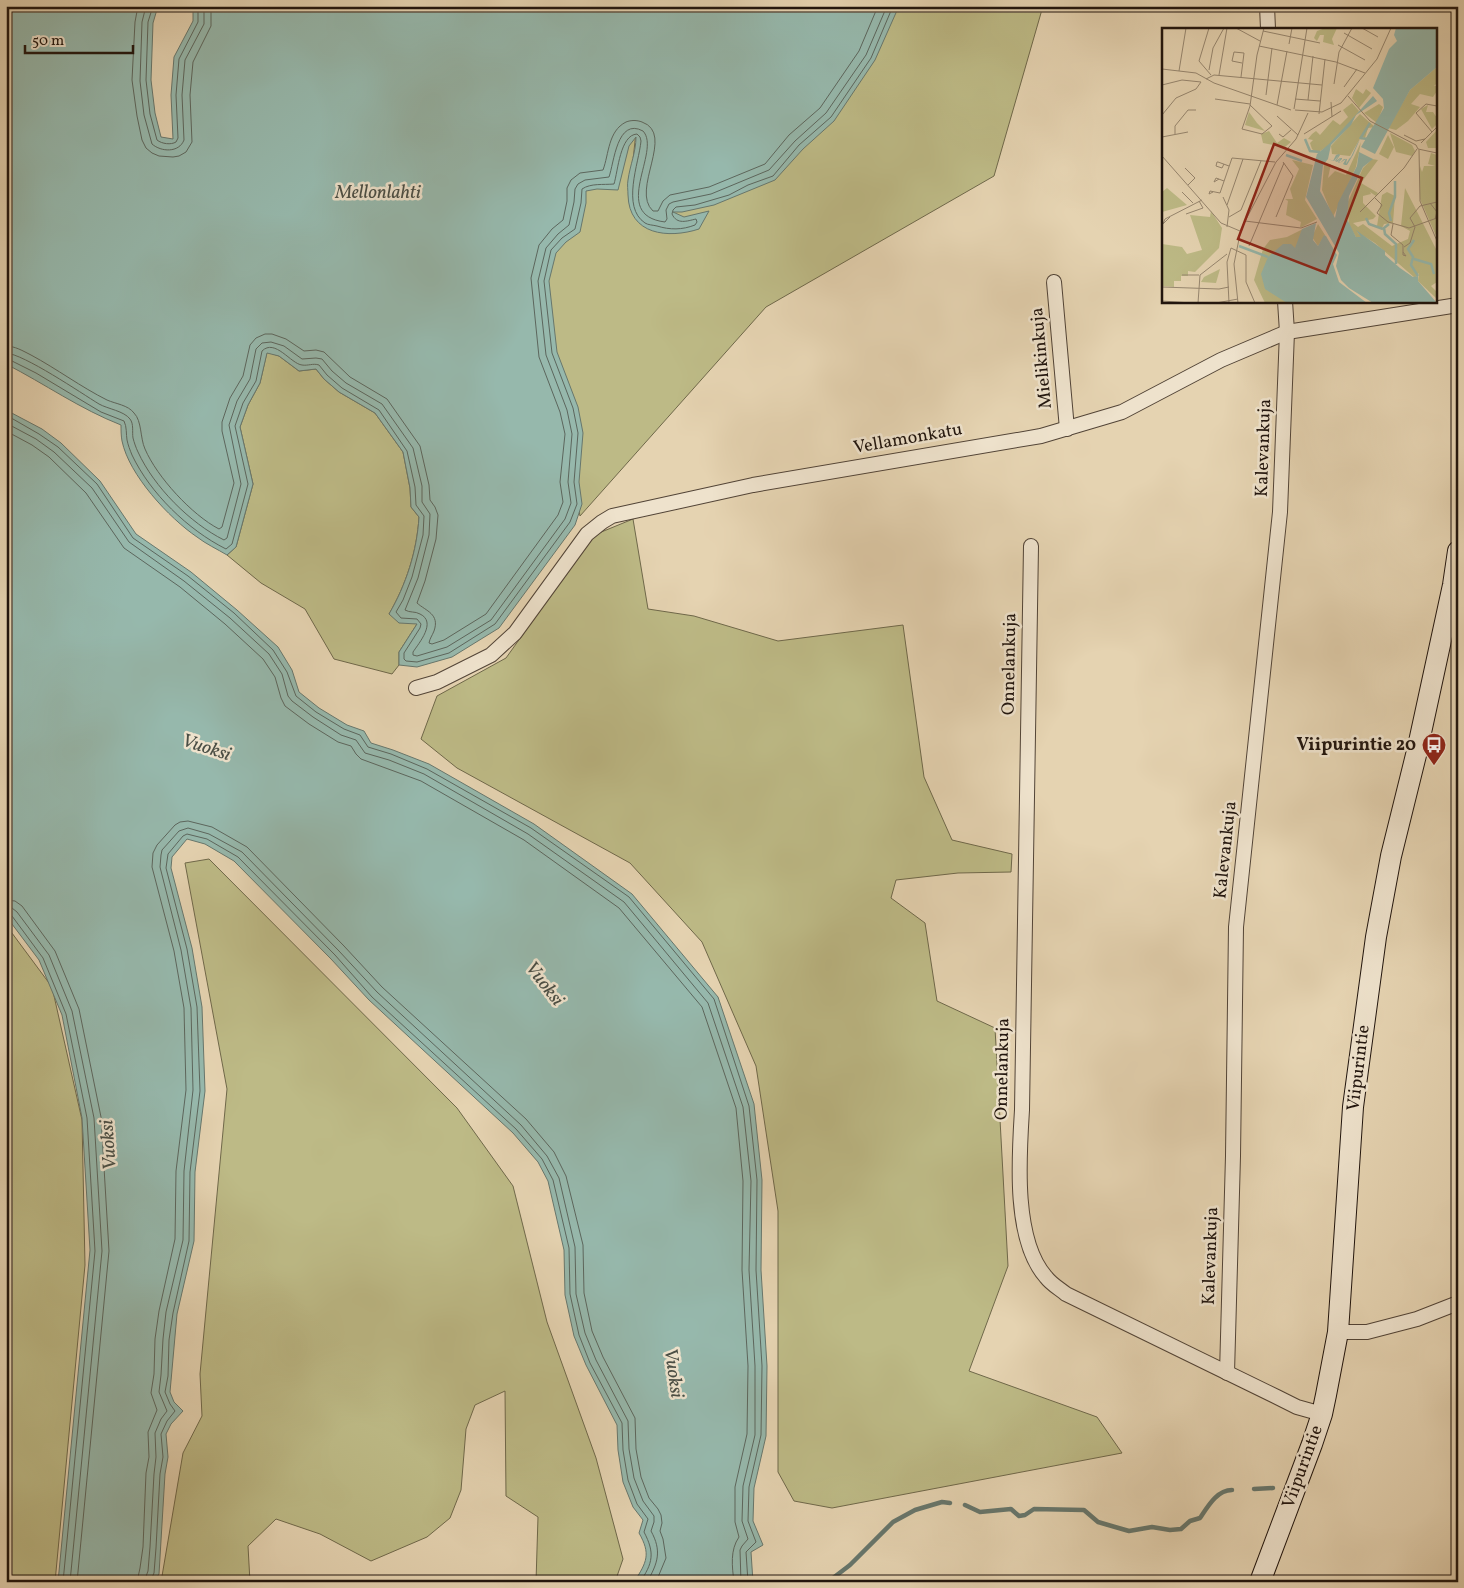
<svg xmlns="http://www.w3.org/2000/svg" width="1464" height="1588" font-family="Vollkorn,serif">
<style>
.green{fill:#bdba86;stroke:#6f684a}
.water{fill:#96b8ac;stroke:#67776d}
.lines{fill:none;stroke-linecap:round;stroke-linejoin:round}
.shore{stroke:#5c665d;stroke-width:1}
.stream{stroke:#67776d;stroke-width:4.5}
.minor-casing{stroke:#524437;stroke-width:16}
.secondary-casing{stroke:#21150e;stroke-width:22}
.minor{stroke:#eee2cc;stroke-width:14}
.secondary{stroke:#eee2cc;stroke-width:20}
.labels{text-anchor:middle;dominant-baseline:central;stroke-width:5;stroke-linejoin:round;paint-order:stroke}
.street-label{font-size:18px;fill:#21150e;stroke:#eee2cc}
.poi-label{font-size:18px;font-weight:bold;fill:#21150e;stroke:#eee2cc;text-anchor:end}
.water-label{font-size:19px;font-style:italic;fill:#4a4e45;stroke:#eee2cc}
.inset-river{fill:none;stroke:#96b8ac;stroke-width:2.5}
.inset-road{fill:none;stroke:#978770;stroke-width:1}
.view{fill:#8f2418;fill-opacity:0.15;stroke:#8f2418;stroke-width:2.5}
.inset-edge{fill:none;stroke:#21150e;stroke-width:2.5}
</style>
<rect width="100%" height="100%" fill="#e5d3b1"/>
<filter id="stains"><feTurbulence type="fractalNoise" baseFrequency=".004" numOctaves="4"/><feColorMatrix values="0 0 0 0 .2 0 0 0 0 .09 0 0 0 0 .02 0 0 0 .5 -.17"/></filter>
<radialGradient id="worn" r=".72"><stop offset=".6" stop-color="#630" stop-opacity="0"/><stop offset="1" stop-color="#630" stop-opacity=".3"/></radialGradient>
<!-- green -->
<g class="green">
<path d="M887 6H1043L994 176 766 307 580 516 537 293 586 179 637 122 632 170Z"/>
<path d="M267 352 279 356 299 371 316 369 324 379 339 392 375 413 403 452 410 488 411 507 419 517C417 551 406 585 389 614L417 624 399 652V665L392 674 334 659 305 609 261 583 227 555 236 547 253 484 240 427 248 405 260 383Z"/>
<path d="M633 519 648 609 694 616 778 641 903 625 924 777 952 840 1012 854 1011 872 958 873 896 880 891 898 925 923 937 1001 995 1028 1008 1266 969 1371 1097 1417 1122 1453 832 1508 794 1501 778 1472V1211L756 1066 702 942 630 863 457 768 421 739 437 696 506 658 594 535Z"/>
<path d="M209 859 457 1108 513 1186 547 1322 596 1458 623 1559 615 1582H536L538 1517 506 1496 505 1391 475 1405 466 1429 461 1490 450 1518 427 1537 371 1561 320 1534 276 1519 248 1546 250 1582H161L183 1453 202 1416 200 1374 227 1089 185 863Z"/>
<path d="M6 925 52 987 82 1120 85 1265 55 1582H6Z"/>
</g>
<!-- water -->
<g class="water">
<path d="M6 6H158L153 23 151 80 155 113 161 137 173 139 171 95 174 57 193 21V6H899L875 60 834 121 803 149 775 180 714 205 682 212H673L684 217 709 211 699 229C668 239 629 235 628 195 628 190 627 185 628 180 630 165 636 152 636 137L629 146 618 190 597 189 586 191V203L580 232 566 242 556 253 549 281 557 352 578 407 583 433 579 482 582 504 575 525 499 628 452 657 417 667 399 665V652L417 624 399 623 389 614C406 585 417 551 419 517L411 507 410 488 403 452 375 413 339 392 324 379 316 369 299 371 279 356 267 353 260 383 248 405 240 427 253 484 236 547 227 555C217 549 206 544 197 537 169 518 129 475 122 441 121 436 121 430 121 425 80 409 45 384 6 364Z"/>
<path d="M6 410 42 429 61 443 100 481 136 534 191 572 237 610 278 647 292 670 299 692 319 708 347 725 364 731 371 743 393 750 429 764 534 824 632 894 718 997 754 1104 762 1180 761 1270 767 1366 766 1436 754 1488 753 1521 763 1545 751 1552 753 1582H634C647 1562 651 1554 639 1533L643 1520 633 1507 623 1482 618 1450 617 1425 586 1365 574 1336 565 1295 564 1250 548 1181 538 1162 513 1133 369 1000 331 959 234 861 205 844 187 839 172 857 171 868 192 948 202 1007 205 1091 195 1172 194 1241 177 1314 170 1392 174 1402 183 1411 171 1424 166 1434 168 1457 165 1474 159 1574 154 1582H58L90 1250 82 1118 62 1015 39 960 6 916Z"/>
</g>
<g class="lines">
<!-- shore -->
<g class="shore">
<path d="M138 6 135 22 132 80 137 116 142 140 146 148 152 153 159 156 173 157 179 156 186 152 192 142 190 95 193 62 211 26V6"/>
<path d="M146 6 142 22 140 81 144 115 152 144C161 152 179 153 184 140L182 95 185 60 204 24V6"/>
<path d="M153 6 148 22 146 80 150 114 157 140C162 144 171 145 176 142L178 138 176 95 179 59 198 22V6"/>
<path d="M6 346C15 346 23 351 31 355 57 369 81 387 107 400 116 404 128 405 134 413 142 421 140 438 145 449 157 477 192 515 219 529L222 527 234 483 222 431V422L230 398 243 376 250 345 256 338 265 334H272L286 339 304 351 316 350 324 352 350 377 387 399 420 446 429 485 430 500 435 507 438 515 436 539 425 581 417 603C426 611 440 614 434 631 432 636 430 638 429 643L432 644 444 640 486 614 558 515 563 502 560 482 565 434 560 412 539 357 531 278 539 245 552 229 563 220 567 201V188L571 180 580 173 603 170C609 154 608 131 626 122 631 120 637 120 642 122 676 134 630 190 653 211H658L663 201 670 195 709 187 765 164 789 135 820 108 859 51 878 6"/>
<path d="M6 353C24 354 81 393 99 404 108 409 124 411 130 419 134 424 132 432 133 438 134 442 136 448 138 452 154 487 190 523 224 540L227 538 241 484 229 425 237 401 250 379 256 349 262 343 271 342 284 346 302 359 316 358 322 359 332 371 346 383 382 404 413 448 422 486V502L430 514 429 535 418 578 405 610C410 613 415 611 420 614 437 622 419 643 413 652V655L417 656 447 647 491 620 565 519 571 503 568 482 572 434 567 410 546 355 538 281 546 248 558 234 569 225 574 202 575 189 578 184 585 180 609 177C614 163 617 117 643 131 662 151 609 215 665 222L667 219 666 210 669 204 673 202 711 194 769 170 795 141 826 113 866 55 887 6"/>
<path d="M6 360H10L36 373 101 412 124 421C127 427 126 434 127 440 128 445 130 450 132 455 150 493 188 530 226 549L232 544 248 484 235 426 243 403 256 381 262 351C275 338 291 364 302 365 308 366 313 363 319 365L327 375 342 388 379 410 407 451 415 487 416 505 424 516 423 535 412 577 403 600 396 612 401 618 417 619 421 624 420 628 404 653V659L406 661 417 662 449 653 495 624 570 522 577 504 574 482 578 433 573 408 552 353 544 281 551 250 562 238 575 229 581 203 582 189C591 183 603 185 614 184 618 171 620 135 637 134L640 137 641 141C639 163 621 207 645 223 648 225 653 225 657 226 670 230 682 230 695 225L697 222 696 219C687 221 677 225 672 214L673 210 676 207 695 205 729 195 748 185 773 176 799 145 831 117 871 58 893 6"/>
<path d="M6 415 39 434 58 447 97 484 133 538 188 576 234 613 273 650 287 672 296 696 316 712 344 729 360 735 368 747 391 754 427 769 531 828 629 897 714 999 749 1106 757 1180 756 1270 762 1366 761 1435 749 1487 748 1521 756 1542 746 1552 748 1582"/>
<path d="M6 423 36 439 54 452 92 488 129 542 184 581 230 618 269 654 282 674 288 696 292 701 313 717 341 735 356 740 365 753 389 760 424 774 528 834 624 902 708 1003 743 1107 751 1181 749 1270 755 1366V1435L743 1486 742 1521 748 1539 742 1546 740 1550 741 1582"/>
<path d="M6 431 32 445 49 457 86 493 124 548 180 587 225 624 263 659 275 677 281 698 285 706 309 724 338 742 351 746 356 754 361 759 421 781 524 840 619 908 702 1007 736 1108 743 1181 742 1270 748 1366 747 1434 735 1487V1522L739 1537C730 1550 732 1566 734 1582"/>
<path d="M6 900 15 901 22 906 55 951 79 1009 101 1117 109 1251 77 1582"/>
<path d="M6 907 12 908 17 912 49 955 72 1011 94 1118 102 1251 70 1582"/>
<path d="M6 914 12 916 43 958 66 1014 87 1118 95 1251 63 1582"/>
<path d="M137 1582 140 1568 143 1547 146 1473 149 1457 148 1432 157 1410 151 1393 154 1374 155 1339 159 1311 175 1239 176 1171 186 1090 184 1008 174 951 152 867 153 853 157 845 175 825 180 822 188 821 212 827 247 847 344 946 382 987 526 1119 554 1152 566 1176 583 1245 584 1293 592 1331 603 1357 635 1418 636 1449 641 1477 649 1498 658 1509 661 1515 662 1523 660 1531 663 1539 666 1558 656 1582"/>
<path d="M144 1582 148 1571 150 1547 154 1474 156 1457 155 1433 161 1419 167 1411 159 1392 161 1375 163 1339 166 1312 183 1240 184 1171 193 1090 191 1008 181 950 160 867 161 855 162 850 179 831 188 828 209 834 242 852 339 951 377 992 521 1125 547 1156 559 1178 575 1247 576 1294 585 1333 596 1360 628 1421 629 1449 634 1478 643 1501 654 1516V1522L651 1531C662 1551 658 1563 647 1582"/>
<path d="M150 1582 154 1573 156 1548 160 1474 163 1457 161 1434 167 1421 175 1411 170 1404 165 1392 168 1376 169 1340 173 1313 189 1241 190 1172 200 1091 197 1007 187 949 166 868 168 854 183 836 187 834 207 839 238 857 335 955 372 997 516 1129 542 1159 553 1180 569 1248 570 1294 579 1335 590 1363 622 1423 623 1450 628 1480 637 1504 648 1519 644 1532C655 1553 653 1563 640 1582"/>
</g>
<!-- stream -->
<g class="stream">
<path d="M1254 1489 1273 1488"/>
<path d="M965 1505 980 1512 1011 1509 1019 1516 1025 1515 1034 1509 1084 1510 1098 1522 1129 1531 1152 1527 1170 1530 1181 1529 1190 1521 1200 1518C1208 1506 1217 1490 1232 1490"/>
<path d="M833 1578 850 1565 893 1522 915 1510 942 1502 950 1503"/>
</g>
<defs>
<g id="minor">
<path d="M1267 6 1268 29"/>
<path d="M1054 282 1067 429"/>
<path d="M1031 546 1022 1110C1019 1157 1013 1240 1046 1277 1051 1284 1060 1289 1066 1294L1277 1397 1297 1407 1322 1414"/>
<path d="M416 688 437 682 491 655 515 633 587 534 602 522 612 516 753 485 1041 436 1122 412 1221 360 1287 332 1458 305"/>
<path d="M1338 1332H1367L1417 1319 1458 1303"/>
<path d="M1227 1373 1233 1156 1236 927 1280 512 1287 332 1285 301"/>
</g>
<path id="secondary" d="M1260 1582 1312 1444 1322 1414 1326 1395 1338 1332 1353 1107 1376 937 1391 856 1417 751 1453 585 1458 551"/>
</defs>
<!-- minor casing -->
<use href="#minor" class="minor-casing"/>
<!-- secondary casing -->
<use href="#secondary" class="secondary-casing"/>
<!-- minor -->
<use href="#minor" class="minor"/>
<!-- secondary -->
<use href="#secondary" class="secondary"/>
</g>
<!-- icons -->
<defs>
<symbol id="bus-pin" viewBox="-11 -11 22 30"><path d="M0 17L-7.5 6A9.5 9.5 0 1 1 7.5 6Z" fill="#8f2418" stroke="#eee2cc"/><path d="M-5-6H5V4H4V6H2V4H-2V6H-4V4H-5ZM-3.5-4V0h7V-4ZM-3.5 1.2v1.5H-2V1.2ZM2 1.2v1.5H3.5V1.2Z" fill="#fff"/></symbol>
</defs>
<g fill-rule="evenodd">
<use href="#bus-pin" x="1420" y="731" width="28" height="38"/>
</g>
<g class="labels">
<!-- street labels -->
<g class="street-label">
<text transform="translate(1042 358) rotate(-95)">Mielikinkuja</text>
<text transform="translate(908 439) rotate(-10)">Vellamonkatu</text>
<text transform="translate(1264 448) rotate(-88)">Kalevankuja</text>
<text transform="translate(1010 664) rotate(-89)">Onnelankuja</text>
<text transform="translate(1226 850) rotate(-84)">Kalevankuja</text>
<text transform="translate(1359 1068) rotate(-83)">Viipurintie</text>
<text transform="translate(1003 1069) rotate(-89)">Onnelankuja</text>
<text transform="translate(1211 1256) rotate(-88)">Kalevankuja</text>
<text transform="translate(1303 1467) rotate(-70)">Viipurintie</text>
</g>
<!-- poi labels -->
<g class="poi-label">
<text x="1416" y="745">Viipurintie 20</text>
</g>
<!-- water labels -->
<g class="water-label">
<text x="378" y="193">Mellonlahti</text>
<text transform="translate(206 748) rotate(18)">Vuoksi</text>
<text transform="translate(544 984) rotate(52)">Vuoksi</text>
<text transform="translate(109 1145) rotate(-94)">Vuoksi</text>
<text transform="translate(673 1373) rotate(82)">Vuoksi</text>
</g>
</g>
<!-- overview -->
<g transform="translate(1162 28)">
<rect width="275" height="275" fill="#e5d3b1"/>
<path d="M163 0H175L170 11 172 17 161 14 162 7H158L155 13 152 10 155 3ZM275 39V55L272 58H275V63L271 69 258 66 249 76 258 79 246 93 234 102 226 100 248 62ZM194 61 201 66 204 61 209 65 197 80 190 70ZM190 75 197 83 189 94 166 118 155 125 150 121 148 115 151 112 146 111 150 106 154 103 158 107 171 92 178 97 186 89 181 82ZM217 76 221 79 215 95 202 85ZM266 77 264 84H271L275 90V96L270 101 259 81ZM87 84 95 95 103 103 83 97ZM198 86 213 99 206 100 203 110 200 109 203 102 188 128 170 126 169 118ZM275 102V120H266L264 114ZM107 103 115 115 122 110 129 114 123 119 101 115 99 106ZM228 105 250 117 253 123 250 128 234 124ZM226 107 232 119 226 131 217 126ZM199 114 194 139 171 189 160 162 162 137 169 136 166 150 173 143 184 147ZM269 125 275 127V210L258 171V138L260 144 262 138H273L266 136ZM210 131 216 132 199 155 216 165 214 168 208 164 209 166 201 168V175L214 188 211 191 191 195 196 199 201 196 230 218 246 211 248 203 239 198 243 160 275 223V254L269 258 275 264V271L256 253 257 245 253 250 213 215 195 204 209 217 194 209 187 197 185 176 201 140ZM130 132 151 137 143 172 155 191 140 199H138L139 194 124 187 126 173 123 171H131L128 161 137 141ZM5 160 25 177 0 184V164ZM225 164 233 168 231 195 222 196 220 200 215 198 220 167ZM49 183 60 200 57 220 33 244 26 243V248H19V253H12V259L1 258 0 216 20 219 25 226 40 222 28 187 48 189ZM156 196 163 207 156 218 150 209ZM141 201 138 215 133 221 109 227 100 247 125 275H103L92 252 101 221 108 212 125 209ZM58 241 54 255 39 254 42 249Z" fill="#bdba86"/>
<path d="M234 0H275V39L248 62 213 126 199 119 222 80 221 71 211 60 227 21 235 13 232 7ZM211 68 215 73 194 87 189 97 169 117 166 131 171 133 174 127 177 126 178 127 174 133 178 130H180V131L177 134 178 135 182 131H185L184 136 187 131 189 129 195 116 198 111 191 127 185 137H183L181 136 184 131 178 135H177L176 134 179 130 175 134 173 133 177 127 172 133 166 131 161 137 158 163 173 190 176 175 195 138 197 124 211 131 201 139 187 168 185 191 194 209H199L194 202 223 223V227L238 240 251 249 256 248V253L275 275H211L187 260 179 252 174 238 177 225 144 169 155 126 167 116ZM154 195 151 212 156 218 162 207 164 208 175 227 171 236 177 254 205 275H125L103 261 99 246 106 229 121 216H129L133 220 140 201Z" fill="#96b8ac"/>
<path class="inset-river" d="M198 110 205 111 212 99M143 111 148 123 158 124M198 111 208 95M124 127 140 133M204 190 207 196 221 201M229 193 227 185 233 169V153M227 196 222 200 223 206 234 216V236M252 212 246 221 251 229 249 237 256 248M77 218 106 229M252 231 269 236 272 246"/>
<path class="inset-road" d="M47 0 37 33 49 47M74 0 98 13M200 0 216 9M101 3 158 15M182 5 210 21M127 16 130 0M176 17 203 32M97 18 174 34 203 45M0 41 34 45 52 55 129 82M47 42 51 20 62 0M17 43 24 0M57 47 65 0M79 49 82 25 72 24 70 33 80 35M44 51 52 47 160 57M172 56 177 24 190 0M0 57 20 52 39 54 34 61 14 70 0 87M182 59 195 41M104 67 110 20M186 68 208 93 254 117M53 71 88 76M133 71 158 73M146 72 151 28M169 74 170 89M88 77 110 98 100 106 80 101 88 78 95 27 102 0M115 77 125 23M132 81 145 0M133 82 160 84 179 75 215 31 229 0M157 86 163 31M115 88 136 107M270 104 254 85 264 76 275 78M13 106V98L26 82H34M117 106 121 109 129 102M142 106 179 83M242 107 254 113 263 111M0 109 26 104M259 115 275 99M254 117 256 121 275 125M257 122 258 173 275 213M0 128 59 195 78 203M62 136 60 140 54 138 55 134H56L67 138M23 140 33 150 26 157M57 151 52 154 54 150 62 153M20 164 31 175M51 164 47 166 48 163 58 165 70 130 113 134M61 169 67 182 65 199M213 170 220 177 215 185 226 194 247 200 275 190M268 175 275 184 273 191M65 177 81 131M198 184 242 140 255 121M24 186 41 180 37 173M8 189 1 196 3 191 40 172M67 189 79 182 99 133M114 189 131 148 121 134M83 193 139 200 155 194M231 196 229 207 241 217V227L244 228 241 224M87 218 122 135M242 219 248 215 253 199 248 190 258 178 275 174M20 247H37M0 259 57 261 67 259M0 273 29 275M36 275 38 247 65 226M54 275 76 271M67 275 65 234 69 220 84 227V254L93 275M76 275 72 236 79 201 114 134 134 111 146 85"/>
<path class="view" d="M112 116 200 150 164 245 76 211Z"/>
<rect width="275" height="275" class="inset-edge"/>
</g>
<!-- margin -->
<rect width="1464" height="1588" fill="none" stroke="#e5d3b1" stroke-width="25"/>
<rect x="8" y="8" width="1449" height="1573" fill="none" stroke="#21150e" stroke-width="2.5"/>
<rect x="12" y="12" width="1439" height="1563" fill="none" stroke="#21150e"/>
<!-- scale -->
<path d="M25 45v8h108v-8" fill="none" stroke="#21150e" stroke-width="2.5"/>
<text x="32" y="45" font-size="15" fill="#21150e" stroke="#eee2cc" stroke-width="4" paint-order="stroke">50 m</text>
<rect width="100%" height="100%" filter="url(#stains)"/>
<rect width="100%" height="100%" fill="url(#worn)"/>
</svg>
